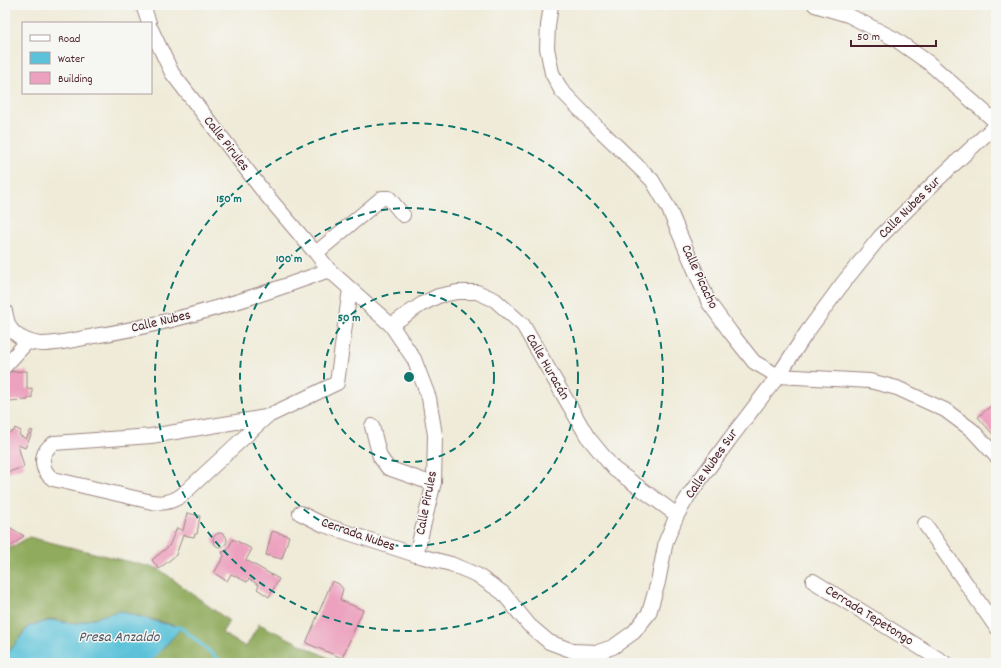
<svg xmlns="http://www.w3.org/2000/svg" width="1001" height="668" font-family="Dekko,sans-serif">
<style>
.forest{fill:#90ab5d;stroke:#6d6544}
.water{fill:#5bc2d9;stroke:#527082}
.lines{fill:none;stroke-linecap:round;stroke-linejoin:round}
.stream{stroke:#5bc2d9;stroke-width:3.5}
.building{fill:#eca1be}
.minor-casing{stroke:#9c8582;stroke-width:16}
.minor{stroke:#fff;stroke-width:14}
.ring{fill:none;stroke:#0f766e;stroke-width:2;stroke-dasharray:7 5}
.labels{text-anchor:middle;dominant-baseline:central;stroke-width:3;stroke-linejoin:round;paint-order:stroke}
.street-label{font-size:14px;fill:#4a1f2b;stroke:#f6f6f2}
.water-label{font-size:15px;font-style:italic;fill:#505868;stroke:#f6f6f2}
.centre{fill:#0f766e;stroke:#f6f6f2;stroke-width:2}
.ring-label{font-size:12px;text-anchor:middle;font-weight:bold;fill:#0f766e;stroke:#f6f6f2;stroke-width:3;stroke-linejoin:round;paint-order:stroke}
</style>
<rect width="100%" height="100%" fill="#f6f6f2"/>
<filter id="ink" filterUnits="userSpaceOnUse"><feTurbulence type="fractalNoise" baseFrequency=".025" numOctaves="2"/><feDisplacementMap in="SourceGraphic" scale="8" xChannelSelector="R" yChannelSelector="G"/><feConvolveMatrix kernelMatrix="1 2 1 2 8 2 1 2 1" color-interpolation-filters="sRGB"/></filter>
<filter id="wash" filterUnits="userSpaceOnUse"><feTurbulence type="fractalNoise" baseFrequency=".012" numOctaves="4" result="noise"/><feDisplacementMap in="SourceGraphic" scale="16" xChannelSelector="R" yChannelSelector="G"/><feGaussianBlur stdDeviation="0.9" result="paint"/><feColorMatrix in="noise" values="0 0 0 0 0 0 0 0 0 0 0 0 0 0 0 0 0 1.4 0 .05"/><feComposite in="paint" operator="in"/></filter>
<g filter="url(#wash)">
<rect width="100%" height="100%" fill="#efebd8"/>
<!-- forest -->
<path class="forest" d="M29 537 159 569 229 621 222 633 246 647 259 624 339 663H150L181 627 119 611 74 624 53 619 29 626 5 657V551Z"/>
<!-- water -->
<path class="water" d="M119 611 162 623 182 627 150 663H5V657L29 626 52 620 74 624Z"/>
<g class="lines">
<!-- stream -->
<path class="stream" d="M177 627 183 629 223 663"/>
</g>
<g id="blocks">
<!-- building -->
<g class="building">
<path d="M27 371V389L32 388V398H28V400L9 401V421H5V372Z"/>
<path d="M996 401V438L978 417Z"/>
<path d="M15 428 21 431 19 435 26 439 31 430 33 431 25 448 18 445 24 467 5 473V434L14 431Z"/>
<path d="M187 513 200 516 197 534H195L194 537 183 535 176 555 159 569 152 560 169 546 177 528 183 531Z"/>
<path d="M6 525 24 536 10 547 5 540Z"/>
<path d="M272 531 289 536 282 559 266 555Z"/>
<circle cx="220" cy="540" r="7"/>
<path d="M233 539 252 549 246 560 279 579 269 597 257 589 259 585 249 579 247 582 231 574 227 581 214 573 224 556 222 552 227 551Z"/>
<path d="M332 581 339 584 343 589 340 600 363 610 342 658 306 643Z"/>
</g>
</g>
</g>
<g filter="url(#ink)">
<use href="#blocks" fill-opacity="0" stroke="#9c8582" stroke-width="1"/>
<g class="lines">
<defs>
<g id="minor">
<path d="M143 5 149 23"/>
<path d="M551 5 548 26 547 48 552 73 561 90 596 126 652 180 668 207 709 303 731 333 754 362 778 376 870 381 897 388 945 410 972 430 996 456"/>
<path d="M815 5 848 15 895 39 929 63 996 122"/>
<path d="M151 29 172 73 263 191 313 250"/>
<path d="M403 215 389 198H382L316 253 329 270 391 325 414 359 429 398 435 435 434 482 416 555"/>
<path d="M5 311C6 316 7 322 9 326 15 337 31 344 43 344 58 344 79 339 94 336 175 323 252 299 329 270"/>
<path d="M391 325 422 304 438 296 457 292H477L495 300 523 325 587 436 614 469 677 515"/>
<path d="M5 366 28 341"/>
<path d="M266 417 182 495C173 502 164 504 152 502L53 479C39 469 40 452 54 443L151 436 266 417 337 383 350 289"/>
<path d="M372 426 380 457 388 468 425 481 434 482"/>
<path d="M300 513 324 525 416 555 451 564 477 575 503 593 529 625 549 642 573 651 598 652 613 647 634 632 649 613 658 582 666 541 677 515 689 495 729 440 778 376 807 332 843 283 880 237 935 182 996 125"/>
<path d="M925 524 996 627"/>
<path d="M813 581 945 663"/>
</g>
</defs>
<!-- minor casing -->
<use href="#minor" class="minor-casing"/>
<!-- minor -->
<use href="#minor" class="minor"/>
</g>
</g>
<!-- distance rings -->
<g class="ring">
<circle cx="409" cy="377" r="85"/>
<circle cx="409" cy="377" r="169"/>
<circle cx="409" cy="377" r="254"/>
</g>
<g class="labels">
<!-- street labels -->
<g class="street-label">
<text transform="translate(226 144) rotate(52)">Calle Pirules</text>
<text transform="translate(910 208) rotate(-45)">Calle Nubes Sur</text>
<text transform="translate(699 277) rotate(65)">Calle Picacho</text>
<text transform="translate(161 322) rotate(-13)">Calle Nubes</text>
<text transform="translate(547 367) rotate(60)">Calle Huracán</text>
<text transform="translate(712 464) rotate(-55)">Calle Nubes Sur</text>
<text transform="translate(427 503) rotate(-79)">Calle Pirules</text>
<text transform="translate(358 535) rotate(19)">Cerrada Nubes</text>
<text transform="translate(869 616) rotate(32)">Cerrada Tepetongo</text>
</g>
<!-- water labels -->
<g class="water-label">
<text x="119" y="638">Presa Anzaldo</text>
</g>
</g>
<circle cx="409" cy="377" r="6" class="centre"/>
<g class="ring-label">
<text x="229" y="202">150 m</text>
<text x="289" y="262">100 m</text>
<text x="349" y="321">50 m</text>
</g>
<!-- margin -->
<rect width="1001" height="668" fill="none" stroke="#f6f6f2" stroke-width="20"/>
<!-- legend -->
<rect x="22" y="22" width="130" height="72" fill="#f6f6f2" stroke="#b1a0a2"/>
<rect x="30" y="35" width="20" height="6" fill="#ffffff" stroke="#b1a0a2"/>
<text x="58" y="42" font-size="12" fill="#4a1f2b">Road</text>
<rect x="30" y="52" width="20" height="12" fill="#5bc2d9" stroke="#b1a0a2"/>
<text x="58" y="62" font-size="12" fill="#4a1f2b">Water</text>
<rect x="30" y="72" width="20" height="12" fill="#eca1be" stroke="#b1a0a2"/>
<text x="58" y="82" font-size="12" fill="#4a1f2b">Building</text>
<!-- scale -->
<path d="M851 40v6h85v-6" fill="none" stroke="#4a1f2b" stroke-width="2"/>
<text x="857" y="40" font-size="12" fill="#4a1f2b" stroke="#f6f6f2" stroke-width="3" paint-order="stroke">50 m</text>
</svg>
